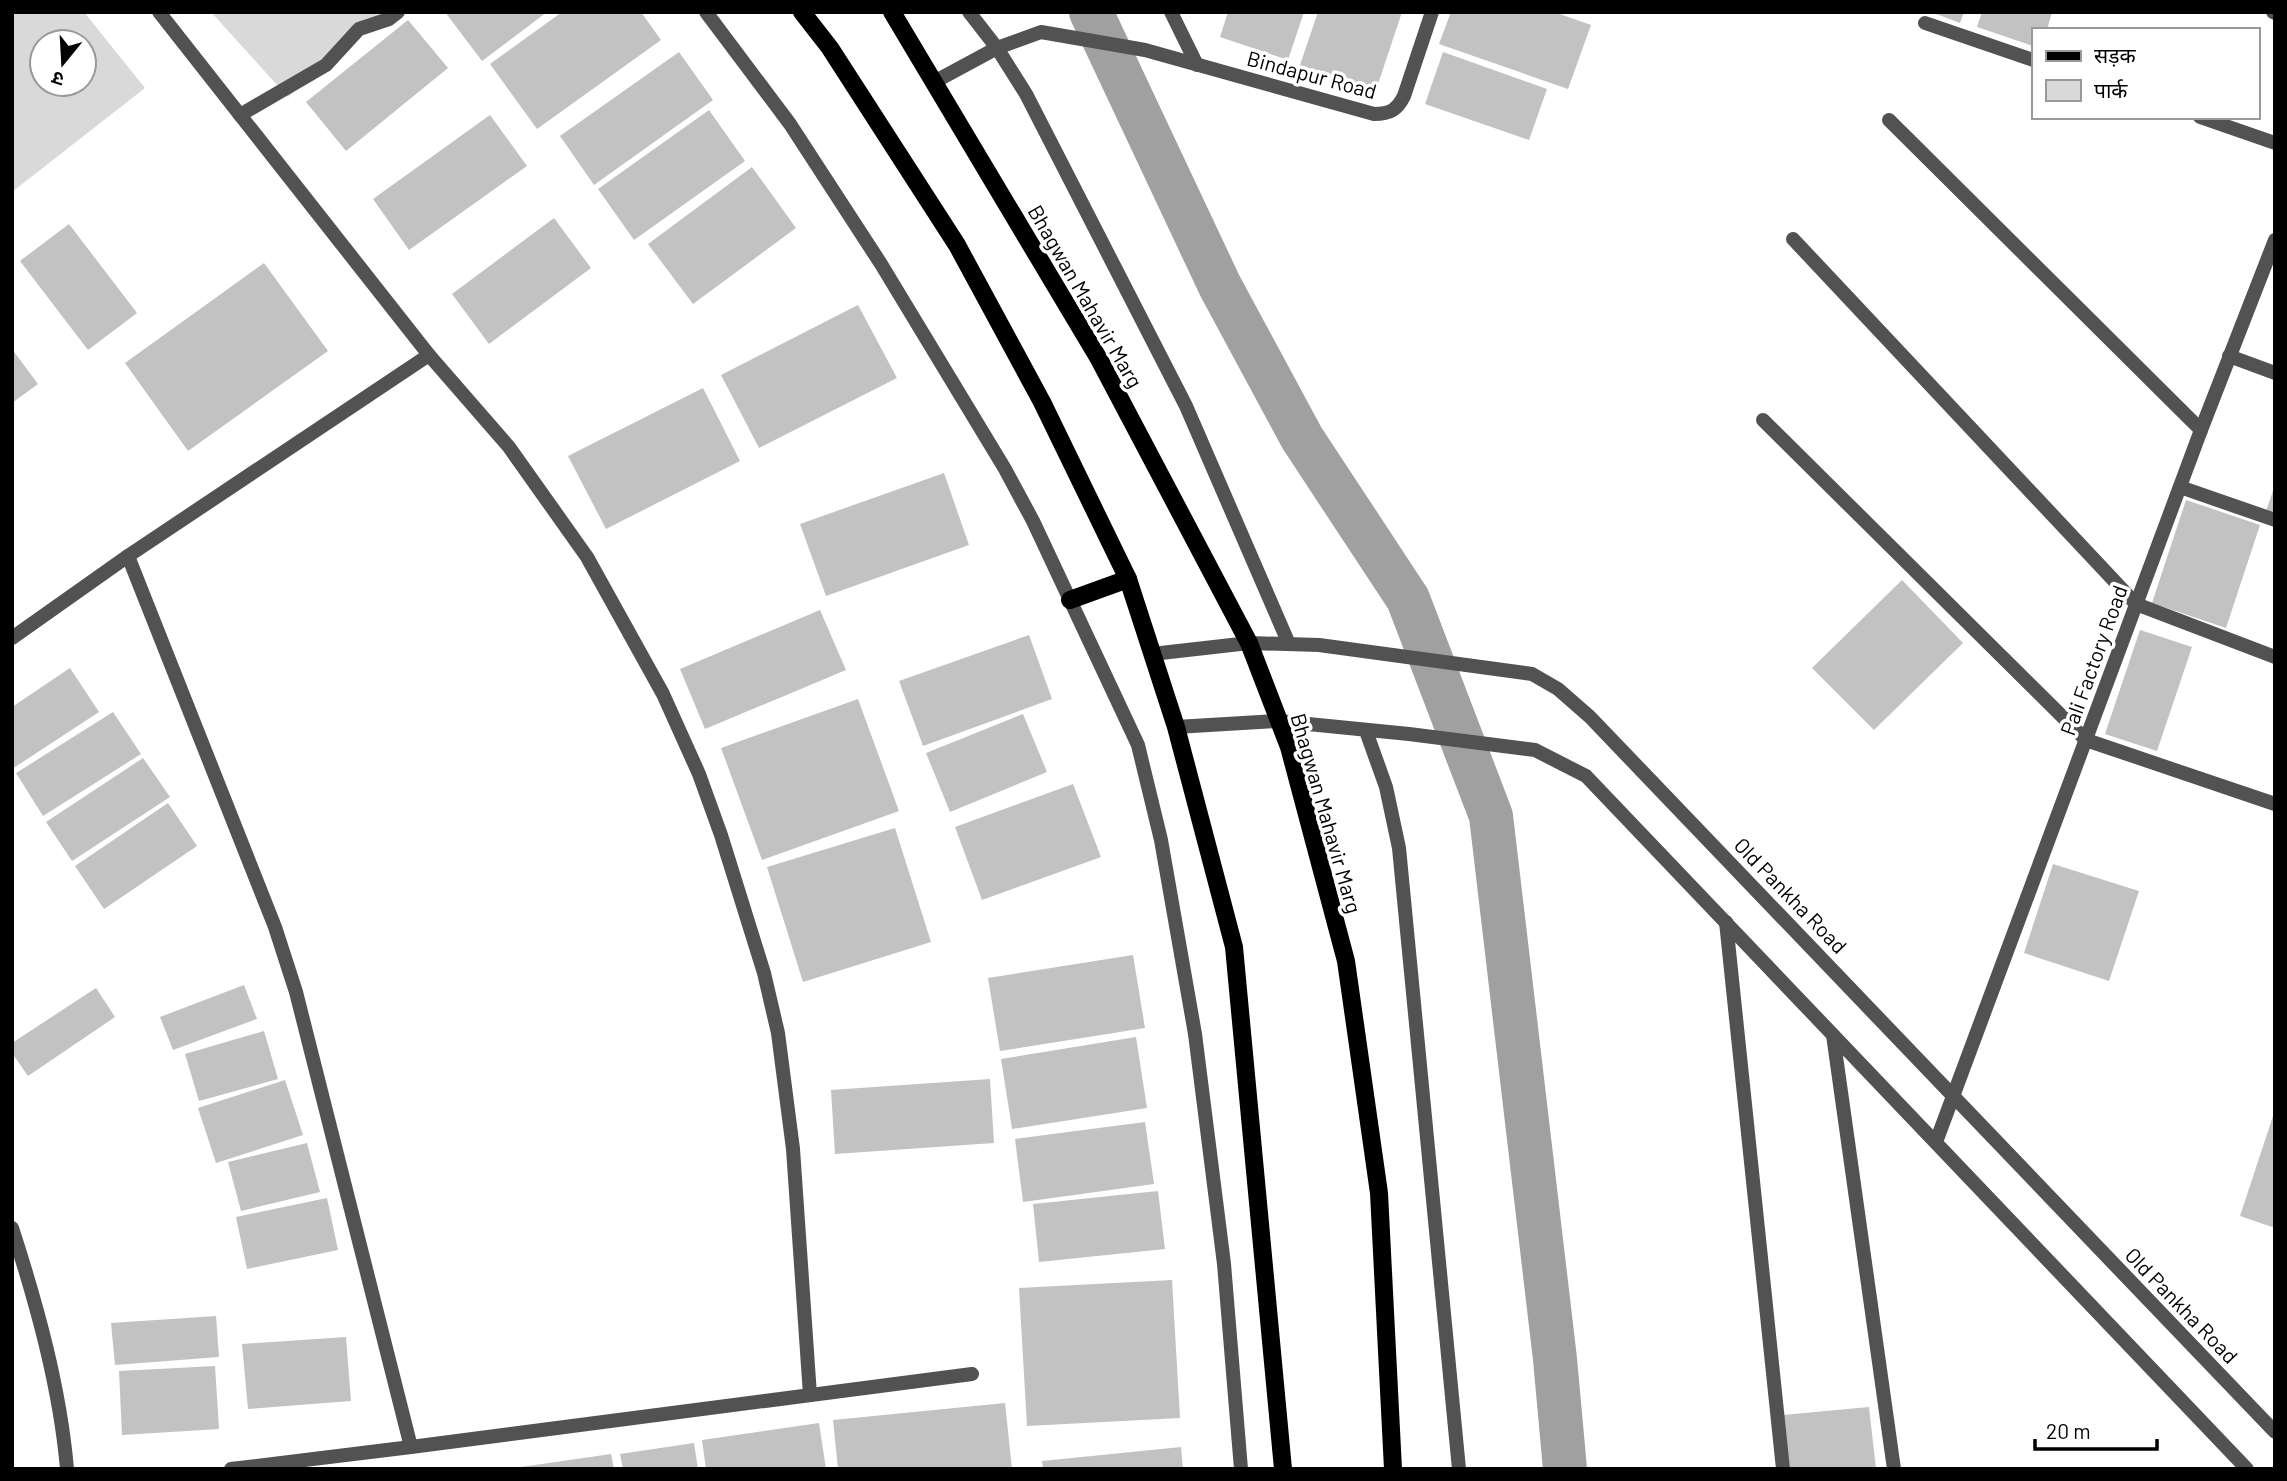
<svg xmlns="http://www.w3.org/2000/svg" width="2287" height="1481" font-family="Barlow,'Noto Sans Devanagari',sans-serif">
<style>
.green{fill:#d9d9d9;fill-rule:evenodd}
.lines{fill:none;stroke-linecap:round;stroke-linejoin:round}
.canal{stroke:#a0a0a0;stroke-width:44}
.building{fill:#c2c2c2}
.service{stroke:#525252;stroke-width:14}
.minor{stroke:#525252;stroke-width:14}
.tertiary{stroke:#525252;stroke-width:14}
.primary{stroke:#000;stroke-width:18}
.labels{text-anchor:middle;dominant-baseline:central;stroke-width:7;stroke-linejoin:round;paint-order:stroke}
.street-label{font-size:21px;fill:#000;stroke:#fff}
</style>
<rect width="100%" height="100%" fill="#fff"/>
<!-- green -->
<g class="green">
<path d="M12 12H84L145 88 12 192ZM42 42H84V84H42Z"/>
<path d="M211 12H382L288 97Z"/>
</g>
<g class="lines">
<!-- canal -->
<path class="canal" d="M1091 12 1220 286 1302 438 1408 599 1491 816 1555 1359 1565 1469"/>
</g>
<!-- building -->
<g class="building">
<path d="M445 12H547L482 61Z"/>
<path d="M562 12H641L661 40 537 129 490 64Z"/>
<path d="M1228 12H1304L1288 60 1220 37Z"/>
<path d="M1318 12H1402L1375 93 1299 68Z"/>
<path d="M1451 12H1554L1591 25 1568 89 1439 44Z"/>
<path d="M1931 12H1964L1960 23Z"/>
<path d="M1982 12H2052L2047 30H2033V46L1977 27Z"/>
<path d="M408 20 448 68 346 151 306 102Z"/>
<path d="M679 52 713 100 594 185 560 136Z"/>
<path d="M1443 52 1547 89 1529 140 1425 104Z"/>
<path d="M709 110 745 161 634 240 598 189Z"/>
<path d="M490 115 527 166 409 250 373 199Z"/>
<path d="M752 167 796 228 693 304 648 244Z"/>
<path d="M554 218 591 268 489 344 452 294Z"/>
<path d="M69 224 137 313 88 350 20 261Z"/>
<path d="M264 263 328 351 188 451 125 363Z"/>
<path d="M858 305 897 378 759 448 721 375Z"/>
<path d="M12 349 38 384 12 403Z"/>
<path d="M703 388 740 461 606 529 568 456Z"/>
<path d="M944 473 969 545 826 596 800 524Z"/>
<path d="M2274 488H2275V514L2266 511Z"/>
<path d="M2186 500 2260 525 2226 628 2152 603Z"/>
<path d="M1902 580 1963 643 1874 730 1812 668Z"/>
<path d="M820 610 846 670 705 729 680 669Z"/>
<path d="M2140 630 2192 647 2157 751 2105 734Z"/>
<path d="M1029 635 1052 699 923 746 899 681Z"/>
<path d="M70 668 99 712 12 769V707Z"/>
<path d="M858 699 899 811 762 860 721 748Z"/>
<path d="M113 712 141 754 43 816 16 773Z"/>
<path d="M1023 714 1047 772 950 812 926 753Z"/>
<path d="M143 758 170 797 72 861 46 822Z"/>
<path d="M1073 784 1101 857 982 900 955 827Z"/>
<path d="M168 803 197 846 104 909 75 866Z"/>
<path d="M895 828 931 942 803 982 767 867Z"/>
<path d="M2053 864 2139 891 2109 981 2024 953Z"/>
<path d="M1133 955 1145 1028 1000 1051 988 978Z"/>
<path d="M244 985 257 1019 173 1050 160 1017Z"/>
<path d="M96 988 115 1017 28 1076 12 1053V1043Z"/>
<path d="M264 1031 278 1079 199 1101 185 1054Z"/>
<path d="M1136 1037 1147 1108 1012 1129 1001 1059Z"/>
<path d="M990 1079 994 1143 835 1154 831 1090Z"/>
<path d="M285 1080 303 1135 216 1163 198 1108Z"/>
<path d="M2274 1113H2275V1228L2240 1216Z"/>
<path d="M1145 1122 1154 1184 1023 1202 1015 1139Z"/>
<path d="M307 1143 320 1192 241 1211 228 1162Z"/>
<path d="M1158 1191 1165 1249 1039 1262 1033 1204Z"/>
<path d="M327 1198 338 1250 247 1269 236 1217Z"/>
<path d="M1172 1280 1180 1418 1027 1426 1019 1288Z"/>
<path d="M216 1316 219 1357 115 1365 111 1323Z"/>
<path d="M346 1337 351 1401 248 1409 242 1344Z"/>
<path d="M215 1366 219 1429 122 1435 119 1371Z"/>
<path d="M1005 1403 1012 1469H838L833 1420Z"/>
<path d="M1869 1407 1876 1469H1789L1783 1415Z"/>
<path d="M819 1423 826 1469H706L702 1440Z"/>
<path d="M694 1443 698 1469H623L620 1454Z"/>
<path d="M1181 1447 1183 1469H1043L1042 1461Z"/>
<path d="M611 1454 614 1469H521V1467Z"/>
</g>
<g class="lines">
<!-- service -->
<g class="service">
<path d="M240 115 326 65 359 29 389 19 398 12"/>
<path d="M1366 731 1386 787 1399 848 1459 1469"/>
</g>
<!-- minor -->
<g class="minor">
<path d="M159 12 429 355 509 447 587 557 663 694 699 774 721 835 764 973 778 1033 793 1149 810 1395"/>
<path d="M706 12 790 124 881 264 1005 469 1033 521 1138 745 1161 840 1195 1034 1224 1264 1241 1469"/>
<path d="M969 12 997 48 1026 94 1186 406 1289 644"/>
<path d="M1171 12 1197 65"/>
<path d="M2273 12 2275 13"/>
<path d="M1925 23 2033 60"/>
<path d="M934 82 997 48 1041 32 1145 50 1374 114C1390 114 1397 110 1404 96L1432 12"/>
<path d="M2200 117 2275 143"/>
<path d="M1889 120 2201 430"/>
<path d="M1793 239 2136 604 2275 657"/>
<path d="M2229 356 2275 373"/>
<path d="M1763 420 2086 740 2275 804"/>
<path d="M2180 487 2275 520"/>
<path d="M128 556 275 927 296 992 411 1447"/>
<path d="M12 638 128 556 429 355"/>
<path d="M1726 922 1783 1469"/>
<path d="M1833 1035 1894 1469"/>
<path d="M1936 1142 2201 430 2275 240"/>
<path d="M12 1228C37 1305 60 1388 67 1469"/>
<path d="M231 1469 411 1447 972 1374"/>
</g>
<!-- tertiary -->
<g class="tertiary">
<path d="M1152 654 1249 643 1319 645 1532 674 1558 689 1590 717 2275 1432"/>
<path d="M1176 727 1278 721 1409 734 1535 750 1586 776 2247 1469"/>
</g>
<!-- primary -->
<g class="primary">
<path d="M802 12 830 48 957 245 1042 402 1128 579 1176 727 1234 947 1283 1469"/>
<path d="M892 12 1099 359 1249 643 1289 747 1346 961 1379 1193 1393 1469"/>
<path d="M1070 600 1128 579"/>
</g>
</g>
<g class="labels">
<!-- street labels -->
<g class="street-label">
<text transform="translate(1312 74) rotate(15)">Bindapur Road</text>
<text transform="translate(1086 296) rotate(60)">Bhagwan Mahavir Marg</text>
<text transform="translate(2093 660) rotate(-70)">Pali Factory Road</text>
<text transform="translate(1327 813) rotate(74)">Bhagwan Mahavir Marg</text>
<text transform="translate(1791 895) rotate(46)">Old Pankha Road</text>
<text transform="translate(2182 1305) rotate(46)">Old Pankha Road</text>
</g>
</g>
<!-- border -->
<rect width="2287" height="1481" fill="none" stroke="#000000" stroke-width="28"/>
<!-- legend -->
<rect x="2032" y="28" width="228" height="91" fill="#ffffff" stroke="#999999" stroke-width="2"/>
<rect x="2046" y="51" width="35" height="10" fill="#000000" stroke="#999999" stroke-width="2"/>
<text x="2094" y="63" font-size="21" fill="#000000">सड़क</text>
<rect x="2046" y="80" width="35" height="21" fill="#d9d9d9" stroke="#999999" stroke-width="2"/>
<text x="2094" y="98" font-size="21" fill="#000000">पार्क</text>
<!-- north arrow -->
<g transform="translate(63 63) rotate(198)"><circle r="33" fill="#ffffff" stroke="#999999" stroke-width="2"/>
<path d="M0-5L12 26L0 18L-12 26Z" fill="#000000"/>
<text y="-10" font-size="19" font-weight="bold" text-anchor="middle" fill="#000000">उ</text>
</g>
<!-- scale -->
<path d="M2035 1439v10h122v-10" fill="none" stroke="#000000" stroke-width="3.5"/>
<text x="2046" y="1439" font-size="21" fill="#000000" stroke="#ffffff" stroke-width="5" paint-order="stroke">20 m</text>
</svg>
